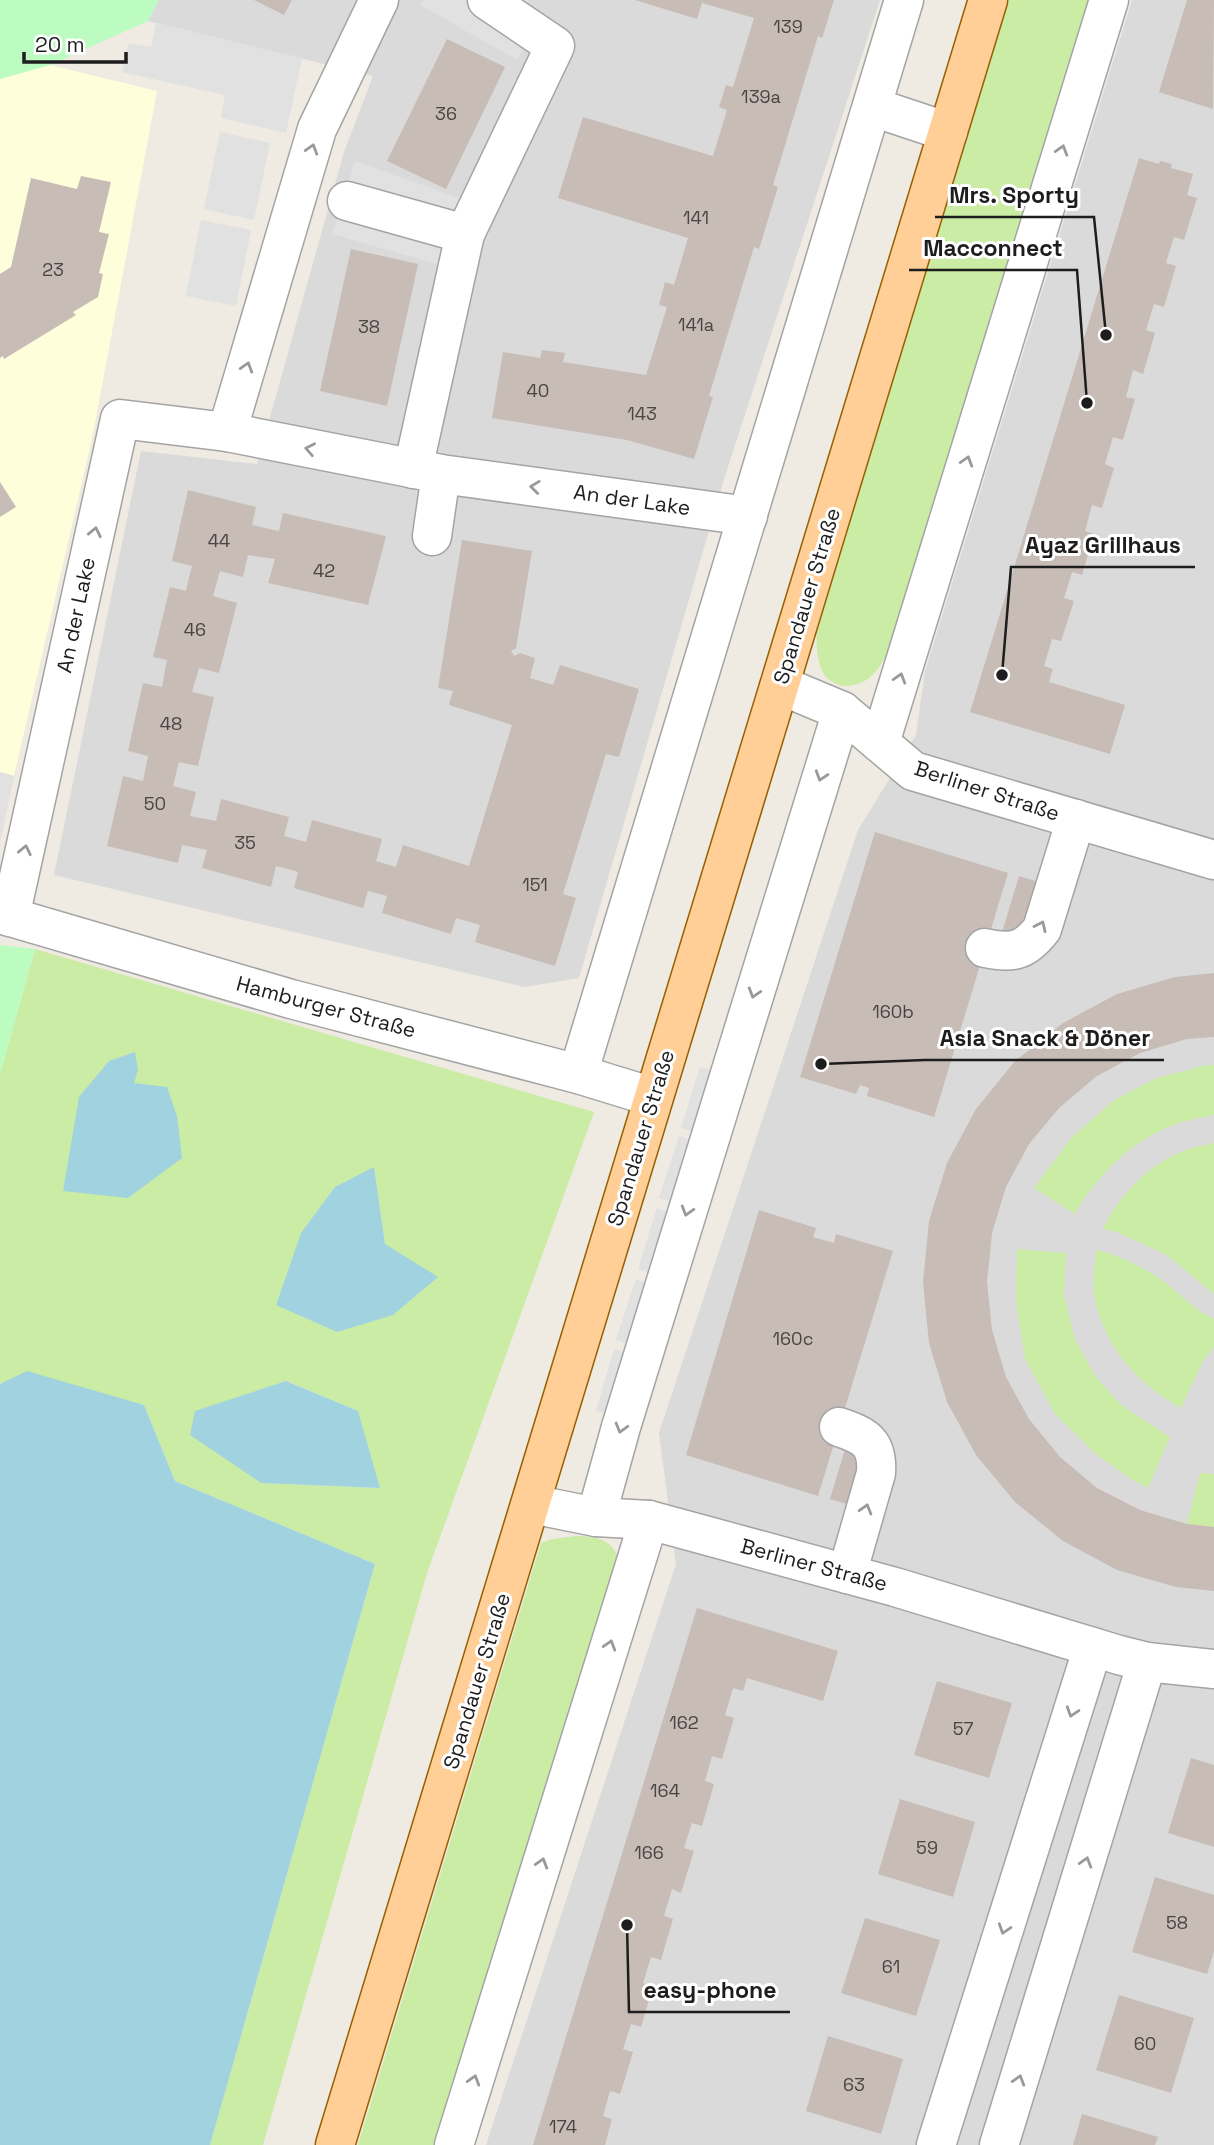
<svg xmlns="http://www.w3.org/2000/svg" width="1214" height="2145" viewBox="0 0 1214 2145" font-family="'Space Grotesk',sans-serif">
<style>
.residential{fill:#dbdada}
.education{fill:#fffedb}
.grass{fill:#caeca5;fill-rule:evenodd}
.park{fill:#bdfcc0}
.parking{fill:#e1e1e1}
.water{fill:#a0d3df}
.building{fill:#c7bcb6}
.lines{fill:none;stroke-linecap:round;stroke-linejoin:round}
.minor-casing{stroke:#a4a4a4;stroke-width:41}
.major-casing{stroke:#966000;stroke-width:41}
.minor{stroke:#fff;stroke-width:38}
.major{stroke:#ffcf97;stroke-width:38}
.oneway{stroke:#999}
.labels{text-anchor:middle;stroke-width:6;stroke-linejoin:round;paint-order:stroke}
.number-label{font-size:18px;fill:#484543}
.street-label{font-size:21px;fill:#1d1d1d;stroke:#fff}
.leader{fill:none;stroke:#1d1d1d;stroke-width:2.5}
.callout-dot{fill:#1d1d1d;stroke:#fff;stroke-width:2.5}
.callout-label{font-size:23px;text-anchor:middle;font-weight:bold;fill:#1d1d1d;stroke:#fff;stroke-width:6;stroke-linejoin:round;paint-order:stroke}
</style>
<rect width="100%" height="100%" fill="#efeae2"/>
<g class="residential">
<path d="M159 0H880L724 479 579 978 525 987 54 875 141 451 257 464 344 152 373 76 148 21Z"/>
<path d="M1132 0H1214V2145H486L676 1564 659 1433 858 830 916 735 925 671Z"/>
</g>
<path class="education" d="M50 65 157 91 92 439 14 776 0 772V79Z"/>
<g class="grass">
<path d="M1009 0H1090L889 649C880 669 869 685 846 686 839 686 831 682 826 677 816 664 816 644 817 628Z"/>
<path d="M35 949 594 1112 427 1573 263 2145H210L375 1564 175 1481 144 1405 0 1383V1075ZM374 1168 385 1244 276 1305 302 1233 335 1187ZM287 1381 358 1411 379 1488 261 1483 195 1412Z"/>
<path d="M1206 1065H1214V1115C1200 1118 1184 1120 1171 1126 1130 1142 1096 1177 1075 1214L1034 1188 1071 1138 1113 1101 1154 1079Z"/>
<path d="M1214 1143V1294L1167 1255 1117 1232 1103 1229C1118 1197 1148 1165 1181 1152 1191 1147 1203 1146 1214 1143Z"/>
<path d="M1017 1249 1066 1253 1064 1295 1075 1340 1096 1377 1121 1405 1170 1437 1148 1488 1131 1479 1096 1454 1055 1414 1025 1359 1016 1301Z"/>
<path d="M1096 1250C1117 1254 1138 1265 1156 1276 1177 1289 1192 1309 1214 1319V1347L1203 1361 1181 1408C1137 1383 1103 1346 1094 1294 1092 1280 1095 1264 1096 1250Z"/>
<path d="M1200 1473 1214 1474V1527L1187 1524Z"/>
<path d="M577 1536C602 1537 612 1540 622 1565L438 2145H358L541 1543 552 1539Z"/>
</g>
<g class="park">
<path d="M0 0H159L148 21 50 65 0 79Z"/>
<path d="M0 945 35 949 0 1075Z"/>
</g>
<g class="parking">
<path d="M422 0H528L520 22 531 30 517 60 420 5Z"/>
<path d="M156 23 302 58 286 133 221 118 225 95 122 72 129 43 151 47Z"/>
<path d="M220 132 270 143 254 220 204 209Z"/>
<path d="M355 161 462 199 440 265 332 234Z"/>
<path d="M201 220 251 230 236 306 186 296Z"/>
<path d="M0 772 14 776 0 843Z"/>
<path d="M700 1067 721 1073 702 1135 681 1128Z"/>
<path d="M679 1136 700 1143 681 1205 659 1198Z"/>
<path d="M657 1208 679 1215 660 1276 638 1269Z"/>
<path d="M636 1279 657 1286 637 1347 616 1340Z"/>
<path d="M614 1349 635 1355 617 1417 596 1411Z"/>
</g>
<g class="water">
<path d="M135 1052 138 1070 134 1083 167 1087 177 1116 182 1158 128 1198 63 1191 79 1097 109 1061Z"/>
<path d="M374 1167 385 1244 438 1277 393 1315 337 1332 276 1305 301 1233 335 1187Z"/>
<path d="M27 1371 144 1405 175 1481 375 1564 210 2145H0V1384Z"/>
<path d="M286 1381 358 1411 380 1488 261 1483 190 1435 195 1411Z"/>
</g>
<g class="building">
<path d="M254 0H292L284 15Z"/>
<path d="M635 0H834L822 38 818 36 773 185 778 187 759 249 754 247 709 396 713 397 694 459 627 440 492 418 503 352 540 358 542 350 565 353 563 362 646 375 667 307 659 305 665 282 674 285 688 238 558 198 583 117 713 156 727 110 719 107 726 85 733 87 754 18 702 3 697 19Z"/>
<path d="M1187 0H1214L1213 109 1159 92Z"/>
<path d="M447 39 505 67 446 189 387 161Z"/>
<path d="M1139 158 1159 164 1160 161 1172 164 1171 168 1193 174 1187 195 1197 198 1184 240 1174 237 1166 263 1176 266 1164 307 1154 304 1146 330 1155 333 1143 374 1133 370 1126 397 1135 399 1123 440 1113 437 1105 464 1114 468 1102 508 1092 505 1085 531 1094 534 1082 575 1072 572 1064 598 1074 601 1061 641 1052 639 1044 666 1053 669 1049 682 1125 705 1110 754 970 712Z"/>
<path d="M81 176 111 182 99 232 109 234 99 273 103 274 98 297 73 312 76 315 4 359 3 356 0 358V274L11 267 31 178 77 189Z"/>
<path d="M351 249 418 264 387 406 320 391Z"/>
<path d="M0 482 16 507 0 517Z"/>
<path d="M188 490 256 507 252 525 265 528 279 531 283 513 386 536 368 605 268 583 275 559 248 555 243 577 220 571 213 596 237 603 219 673 199 668 192 692 214 697 198 766 179 762 173 786 196 792 190 816 216 821 221 799 289 817 284 836 306 842 312 820 382 839 376 861 396 867 403 845 469 866 512 725 449 705 453 691 438 688 462 540 532 551 516 648 511 651 514 656 520 653 535 658 530 678 553 685 560 665 639 689 619 757 606 754 563 894 576 898 555 966 475 942 480 925 456 918 451 934 382 913 387 896 368 891 363 908 294 888 298 872 288 869 276 866 271 887 202 868 207 850 182 845 178 863 107 846 123 776 143 781 148 756 128 751 143 683 162 687 167 660 153 657 170 587 186 591 189 577 192 566 172 561Z"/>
<path d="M875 832 1008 873 934 1117 867 1096 869 1088 860 1085 856 1094 800 1077Z"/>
<path d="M1019 876 1045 884 1024 935 1000 939Z"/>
<path d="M1214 973V1037L1187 1039 1140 1053 1097 1076 1060 1107 1029 1144 1006 1187 992 1233 987 1282 992 1330 1006 1377 1029 1419 1060 1457 1097 1488 1140 1510 1187 1524 1214 1527V1591L1176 1587 1117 1570 1063 1541 1015 1502 976 1455 947 1402 929 1343 923 1282 929 1221 947 1163 976 1109 1015 1061 1063 1023 1117 994 1175 977Z"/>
<path d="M759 1210 816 1228 813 1237 834 1243 836 1234 893 1251 818 1496 686 1455Z"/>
<path d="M849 1436 861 1444 855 1507 830 1499Z"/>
<path d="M697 1608 838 1651 823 1701 747 1678 743 1691 733 1688 725 1715 734 1718 722 1759 712 1756 705 1781 714 1784 702 1826 692 1823 684 1848 694 1851 681 1893 672 1889 664 1916 673 1919 663 1953 661 1960 651 1957 643 1983 653 1986 641 2027 631 2024 623 2049 633 2052 623 2085 620 2094 610 2091 603 2116 612 2119 605 2145H533Z"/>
<path d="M937 1681 1012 1703 989 1778 914 1755Z"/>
<path d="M1191 1758 1214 1765V1847L1168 1833Z"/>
<path d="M900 1799 975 1822 953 1897 878 1874Z"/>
<path d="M1155 1877 1214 1895V1951L1207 1974 1132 1952Z"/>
<path d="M865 1918 940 1940 916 2016 841 1993Z"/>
<path d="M1119 1995 1194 2018 1171 2093 1096 2070Z"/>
<path d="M828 2036 903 2059 881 2134 806 2111Z"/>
<path d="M1082 2114 1158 2137 1155 2145H1073Z"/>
</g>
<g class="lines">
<defs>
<g id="minor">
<path d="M873 107 948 132"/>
<path d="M347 201 465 234"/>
<path d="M227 432 317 129 379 0"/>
<path d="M413 469 465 234 555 46 487 0"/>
<path d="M432 536 441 474"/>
<path d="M780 685 842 711 913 771 1214 860"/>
<path d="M880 743 1109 0"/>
<path d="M0 914 291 999 578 1074 653 1097"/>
<path d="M10 917 120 419 227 432 441 474 748 516"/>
<path d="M985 948C1013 954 1025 951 1042 929L1076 819"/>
<path d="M578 1074 904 0"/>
<path d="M839 1427C866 1436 878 1443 876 1473L847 1574"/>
<path d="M531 1504 596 1517 649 1520 895 1587 1119 1655 1147 1662 1214 1669"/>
<path d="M596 1517 621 1427 842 711"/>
<path d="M454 2145 649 1520"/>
<path d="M936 2145 1093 1647"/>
<path d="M999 2145 1147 1662"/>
</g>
<path id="major" d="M335 2145 988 0"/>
</defs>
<use href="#minor" class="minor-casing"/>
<use href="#major" class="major-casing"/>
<use href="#minor" class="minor"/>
<use href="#major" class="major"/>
</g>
<defs><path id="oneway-chevron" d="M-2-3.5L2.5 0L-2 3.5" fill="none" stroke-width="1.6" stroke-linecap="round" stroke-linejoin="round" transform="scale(1.75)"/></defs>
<g class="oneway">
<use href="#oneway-chevron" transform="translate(312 149) rotate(-73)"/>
<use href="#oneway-chevron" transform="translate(1062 150) rotate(-73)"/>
<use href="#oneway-chevron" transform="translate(247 367) rotate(-73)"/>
<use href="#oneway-chevron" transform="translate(310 449) rotate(-169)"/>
<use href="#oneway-chevron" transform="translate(967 461) rotate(-73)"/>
<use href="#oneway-chevron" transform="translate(535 487) rotate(-173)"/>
<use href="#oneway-chevron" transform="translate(95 532) rotate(-78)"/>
<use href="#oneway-chevron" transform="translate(900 678) rotate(-73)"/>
<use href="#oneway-chevron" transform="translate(821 776) rotate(108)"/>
<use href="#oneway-chevron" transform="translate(25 850) rotate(-78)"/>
<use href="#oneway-chevron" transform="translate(1041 926) rotate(-65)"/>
<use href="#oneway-chevron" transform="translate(754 993) rotate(107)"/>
<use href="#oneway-chevron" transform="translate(687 1211) rotate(107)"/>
<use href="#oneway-chevron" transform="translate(621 1428) rotate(106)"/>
<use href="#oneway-chevron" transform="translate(866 1509) rotate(-74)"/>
<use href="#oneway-chevron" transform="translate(610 1645) rotate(-73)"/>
<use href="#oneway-chevron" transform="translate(1072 1712) rotate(108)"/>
<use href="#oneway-chevron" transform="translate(1086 1862) rotate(-73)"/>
<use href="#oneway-chevron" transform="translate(542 1863) rotate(-73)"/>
<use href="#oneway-chevron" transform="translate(1004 1929) rotate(108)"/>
<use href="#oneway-chevron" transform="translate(474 2080) rotate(-73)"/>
<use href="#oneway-chevron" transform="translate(1019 2080) rotate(-73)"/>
</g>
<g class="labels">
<g class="number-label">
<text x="788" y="33">139</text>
<text x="761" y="103">139a</text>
<text x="446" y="120">36</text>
<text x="696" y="224">141</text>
<text x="53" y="276">23</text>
<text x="696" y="331">141a</text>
<text x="369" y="333">38</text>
<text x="538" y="397">40</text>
<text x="642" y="420">143</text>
<text x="219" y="547">44</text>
<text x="324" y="577">42</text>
<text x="195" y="636">46</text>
<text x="171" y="730">48</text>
<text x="155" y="810">50</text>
<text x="245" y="849">35</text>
<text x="535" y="891">151</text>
<text x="893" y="1018">160b</text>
<text x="793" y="1345">160c</text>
<text x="684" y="1729">162</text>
<text x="963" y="1735">57</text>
<text x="665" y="1797">164</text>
<text x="927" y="1854">59</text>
<text x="649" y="1859">166</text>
<text x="1177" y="1929">58</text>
<text x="891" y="1973">61</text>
<text x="1145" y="2050">60</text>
<text x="854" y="2091">63</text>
<text x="563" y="2133">174</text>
</g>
<g class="street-label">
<text transform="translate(632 500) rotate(8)" y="7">An der Lake</text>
<text transform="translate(807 596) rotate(-73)" y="7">Spandauer Straße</text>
<text transform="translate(76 615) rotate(-78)" y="7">An der Lake</text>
<text transform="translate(987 791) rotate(18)" y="7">Berliner Straße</text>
<text transform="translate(326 1007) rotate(15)" y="7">Hamburger Straße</text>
<text transform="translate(641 1138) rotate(-73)" y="7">Spandauer Straße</text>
<text transform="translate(814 1565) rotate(15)" y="7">Berliner Straße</text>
<text transform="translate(477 1681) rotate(-73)" y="7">Spandauer Straße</text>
</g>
</g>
<path class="leader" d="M1106 335L1094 217H935M1087 403L1077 270H909M1002 675L1011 567H1195M821 1064L925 1060H1164M627 1925L629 2012H790"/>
<g class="callout-dot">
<circle cx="1106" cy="335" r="7"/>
<circle cx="1087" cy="403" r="7"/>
<circle cx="1002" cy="675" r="7"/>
<circle cx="821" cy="1064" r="7"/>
<circle cx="627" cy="1925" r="7"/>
</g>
<g class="callout-label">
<text x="1014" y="203">Mrs. Sporty</text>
<text x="993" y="256">Macconnect</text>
<text x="1103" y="553">Ayaz Grillhaus</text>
<text x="1045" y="1046">Asia Snack &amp; Döner</text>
<text x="710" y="1998">easy-phone</text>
</g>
<path d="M24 52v10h102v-10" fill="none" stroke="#1d1d1d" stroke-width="3.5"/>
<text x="35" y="52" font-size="21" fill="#1d1d1d" stroke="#ffffff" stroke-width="5" paint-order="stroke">20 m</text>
</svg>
